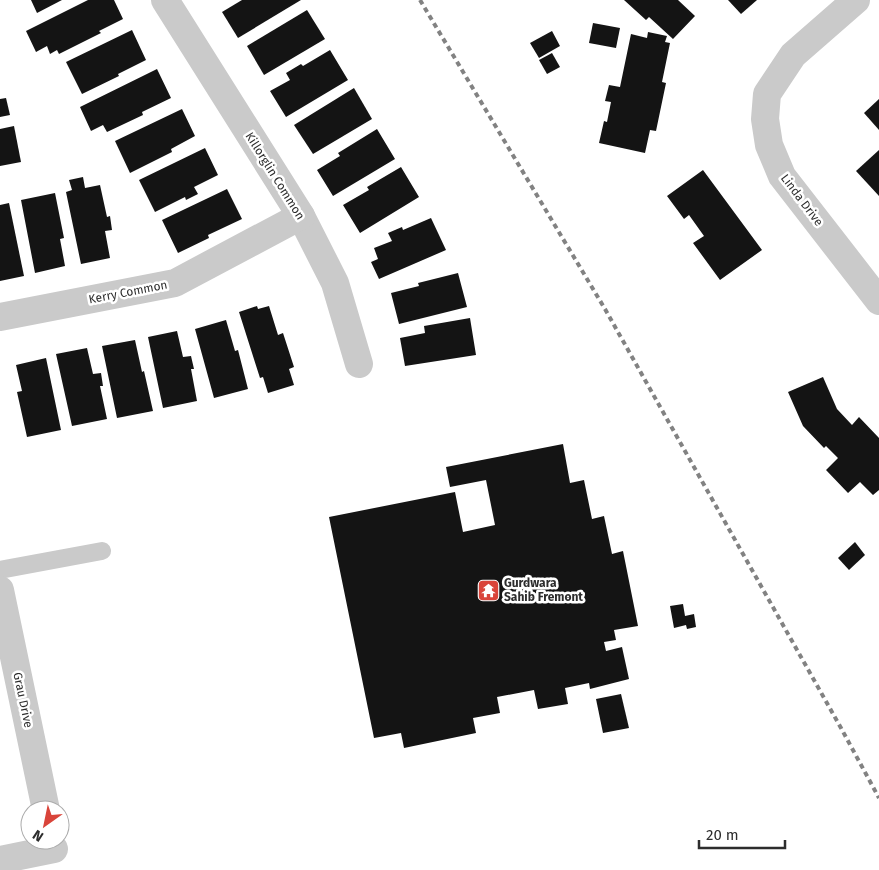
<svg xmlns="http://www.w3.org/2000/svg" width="879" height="870" viewBox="0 0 879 870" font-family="'Fira Sans',sans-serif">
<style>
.building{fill:#141414}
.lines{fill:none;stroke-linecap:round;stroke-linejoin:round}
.lane{stroke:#cacaca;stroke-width:18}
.street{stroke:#cacaca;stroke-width:28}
.rail{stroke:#828282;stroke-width:4;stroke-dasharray:5 4;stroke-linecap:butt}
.labels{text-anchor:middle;stroke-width:5;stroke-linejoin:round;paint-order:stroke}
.street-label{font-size:12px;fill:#2d2d2d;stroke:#fff}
.poi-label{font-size:12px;font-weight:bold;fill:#2d2d2d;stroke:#fff;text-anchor:start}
</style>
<rect width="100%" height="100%" fill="#fff"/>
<g class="building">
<path d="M31 0H62L37 13Z"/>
<path d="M88 0H114L123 19 99 31 101 33 59 54 57 50 50 54 47 46 36 52 26 31Z"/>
<path d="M242 0H301L238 38 222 12Z"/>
<path d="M624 0H678L695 16 673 39 649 17 646 20Z"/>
<path d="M728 0H757L741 14Z"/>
<path d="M307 10 325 39 264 75 247 46Z"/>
<path d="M593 23 620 28 616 48 589 43Z"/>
<path d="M132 30 146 60 118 74 119 76 82 94 66 62Z"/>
<path d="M552 31 560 46 539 58 530 43Z"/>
<path d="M648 32 667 36 665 42 670 43 662 82 666 83 656 131 650 130 645 153 599 143 604 121 607 122 611 102 605 101 609 85 620 87 631 34 647 38Z"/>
<path d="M330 50 348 80 286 117 270 91 290 80 286 73 301 64 303 66Z"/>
<path d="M552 53 560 67 547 74 539 60Z"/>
<path d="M157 69 171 98 142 112 143 115 107 132 103 125 91 131 80 107Z"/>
<path d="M354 88 372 119 313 154 294 125Z"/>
<path d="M6 98 10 115 0 117V99Z"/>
<path d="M879 99V130L864 113Z"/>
<path d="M182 109 195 136 171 149 172 152 130 173 115 141Z"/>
<path d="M14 126 21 162 0 166V129Z"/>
<path d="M377 129 395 159 333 196 317 170 340 156 338 153Z"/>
<path d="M205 148 218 175 194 187 198 194 186 200 185 197 155 212 139 180Z"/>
<path d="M879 150V196L856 171Z"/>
<path d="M401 167 419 197 360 233 343 205 369 190 367 187Z"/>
<path d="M703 170 762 250 720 280 693 243 704 236 689 215 684 219 667 196Z"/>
<path d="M83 177 85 188 100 185 107 217 110 216 112 230 105 231 110 258 81 264 66 192 72 190 69 180Z"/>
<path d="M227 189 242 219 208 235 209 238 178 253 162 220Z"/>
<path d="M55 193 64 238 60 239 65 266 35 273 21 200Z"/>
<path d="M9 203 24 276 0 281V205Z"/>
<path d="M431 218 446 250 379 279 371 262 378 259 374 248 392 241 388 233 402 227 403 230Z"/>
<path d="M458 273 467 307 399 324 391 293 419 286 418 283Z"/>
<path d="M257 306 258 309 269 306 278 335 283 333 294 367 289 369 294 385 268 393 263 377 260 378 239 312Z"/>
<path d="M470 318 476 355 405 366 400 338 425 333 424 326Z"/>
<path d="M226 320 235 351 238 350 248 389 214 398 195 329Z"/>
<path d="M177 331 183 357 191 356 194 369H191L197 401 163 408 148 337Z"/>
<path d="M135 340 142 372 144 371 153 411 117 418 102 346Z"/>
<path d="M87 348 93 374 101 373 103 386H100L107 419 72 426 56 354Z"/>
<path d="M46 358 61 430 27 437 17 392 22 391 16 365Z"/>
<path d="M823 377 837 409 852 425 859 417 879 438V490L873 495 860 482 848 493 826 470 838 458 826 446 824 448 803 426 788 392Z"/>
<path d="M563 444 570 483 584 480 592 519 604 516 612 554 623 551 638 626 614 630 616 640 604 642 606 651 622 647 629 679 590 689 589 683 565 688 568 704 538 709 534 690 497 697 500 713 473 718 476 733 404 748 401 733 374 738 329 517 455 492 463 532 495 525 486 480 450 487 446 467Z"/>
<path d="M855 542 865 555 849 570 838 558Z"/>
<path d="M683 604 685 616 694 614 696 627 687 629 686 625 674 628 670 606Z"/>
<path d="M621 694 629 728 603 733 596 699Z"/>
</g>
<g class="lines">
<path class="lane" d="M0 570 102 551"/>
<g class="street">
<path d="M165 0 301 216 335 283 359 364"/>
<path d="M856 0 793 55 767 94 765 119 769 145 782 176 879 301"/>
<path d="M0 317 175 283 301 216"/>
<path d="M0 590 46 810"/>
<path d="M0 860 54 849"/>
</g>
<path class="rail" d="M420 0 605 309 841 728 879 798"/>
</g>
<defs>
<symbol id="temple-square" viewBox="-11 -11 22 22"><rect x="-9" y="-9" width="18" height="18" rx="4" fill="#d9443a" stroke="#fff"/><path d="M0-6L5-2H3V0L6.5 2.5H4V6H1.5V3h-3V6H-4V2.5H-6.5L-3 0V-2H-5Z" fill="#fff"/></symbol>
</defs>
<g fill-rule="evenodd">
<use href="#temple-square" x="476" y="578" width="25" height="25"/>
</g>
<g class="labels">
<g class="street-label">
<text transform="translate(275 176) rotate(58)" y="4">Killorglin Common</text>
<text transform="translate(802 200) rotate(53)" y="4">Linda Drive</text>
<text transform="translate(128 292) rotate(-11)" y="4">Kerry Common</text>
<text transform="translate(23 700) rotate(78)" y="4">Grau Drive</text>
</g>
<g class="poi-label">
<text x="504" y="587">Gurdwara<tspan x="504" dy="14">Sahib Fremont</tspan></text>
</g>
</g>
<g transform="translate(45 825) rotate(213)"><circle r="24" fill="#ffffff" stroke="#ababab"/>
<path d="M0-4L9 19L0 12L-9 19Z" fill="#d9443a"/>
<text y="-8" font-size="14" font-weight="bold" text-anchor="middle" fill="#2d2d2d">N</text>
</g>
<path d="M699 840v8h86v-8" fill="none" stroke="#2d2d2d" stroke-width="2.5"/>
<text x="706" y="840" font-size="15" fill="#2d2d2d" stroke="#ffffff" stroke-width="4" paint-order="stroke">20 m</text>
</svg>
